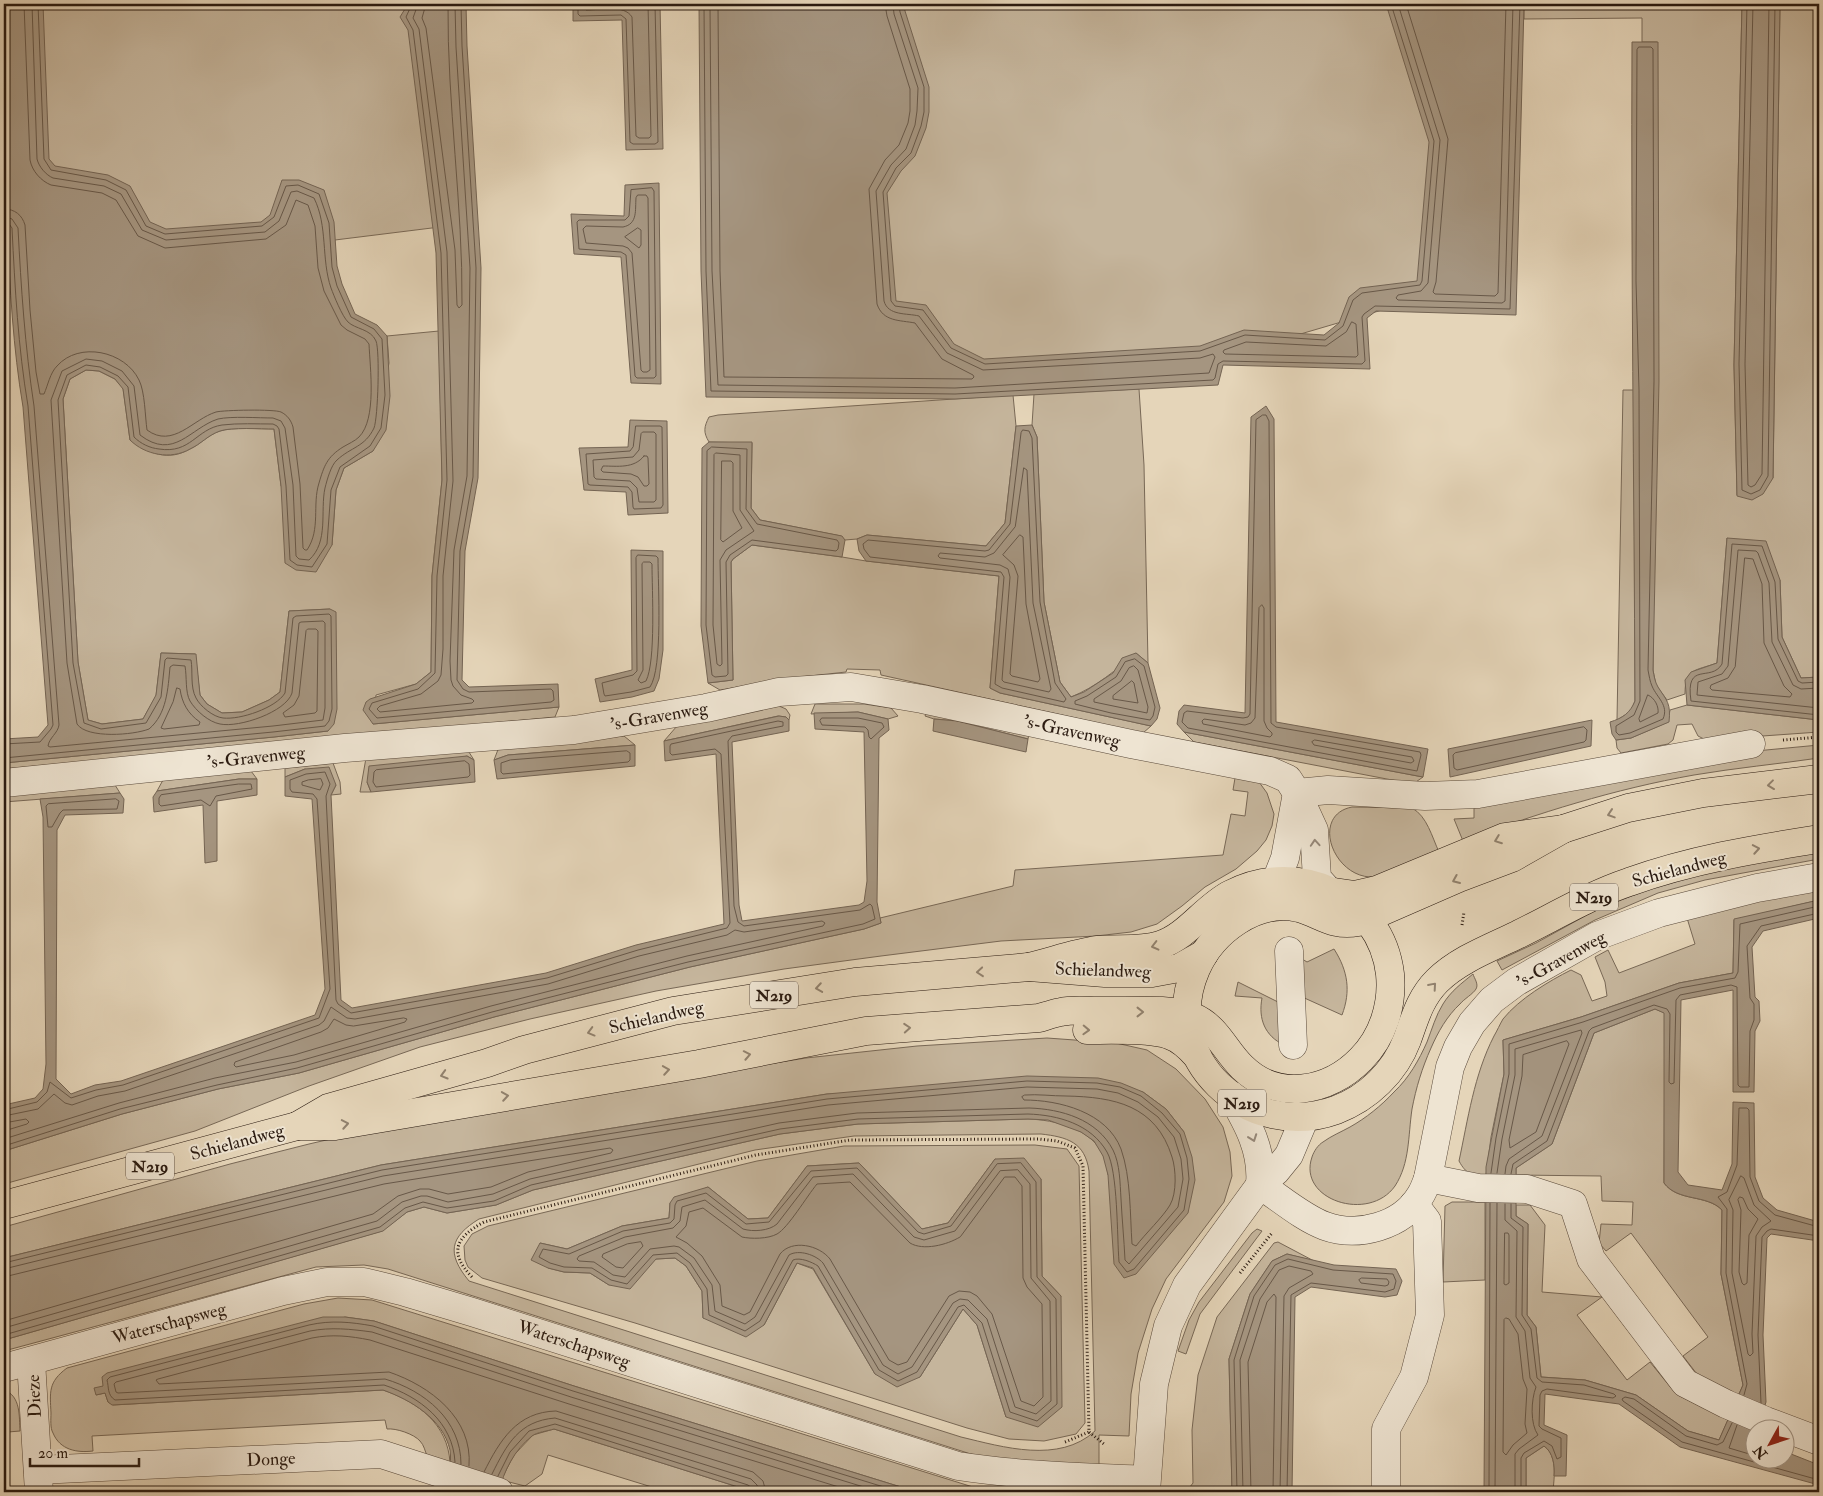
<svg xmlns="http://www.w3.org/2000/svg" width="1823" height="1496" viewBox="0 0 1823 1496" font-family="'IM FELL Double Pica',serif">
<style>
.green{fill:#c5b59c;stroke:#786856;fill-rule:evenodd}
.water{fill:#a59580;stroke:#746453;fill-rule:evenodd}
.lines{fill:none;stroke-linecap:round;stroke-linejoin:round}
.shore{stroke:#685848;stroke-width:1}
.minor-casing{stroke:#59493a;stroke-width:29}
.major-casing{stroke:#2a1a10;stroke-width:29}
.path{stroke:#2a1a10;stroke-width:3;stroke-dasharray:1 2.5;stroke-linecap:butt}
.minor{stroke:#eee4d2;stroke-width:28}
.major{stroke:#e5d5b9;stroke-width:28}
.oneway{stroke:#91816d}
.oneway2{stroke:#96897b}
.labels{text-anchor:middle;stroke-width:4;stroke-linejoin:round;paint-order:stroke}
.shield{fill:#eee4d2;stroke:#65574a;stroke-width:1}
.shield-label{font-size:16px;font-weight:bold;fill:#2a1a10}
.street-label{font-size:18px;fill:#2a1a10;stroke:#eee4d2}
</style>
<rect width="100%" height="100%" fill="#e5d5b9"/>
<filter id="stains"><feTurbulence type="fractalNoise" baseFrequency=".004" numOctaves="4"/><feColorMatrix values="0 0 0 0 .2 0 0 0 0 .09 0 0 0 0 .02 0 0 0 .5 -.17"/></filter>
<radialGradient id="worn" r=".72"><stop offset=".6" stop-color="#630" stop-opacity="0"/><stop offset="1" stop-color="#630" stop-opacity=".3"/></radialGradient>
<g class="green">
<path d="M4 4H457L464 224 190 258 33 195Z"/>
<path d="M744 4H1471L1440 293 1161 375 770 364Z"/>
<path d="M1524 4H1631L1637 8H1645L1647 4H1742L1734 365 1737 495 1773 478 1780 4H1819V677L1801 678 1782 637 1780 580 1727 538 1717 663C1695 671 1685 668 1685 694L1667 700 1656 685 1653 670 1657 42H1642V18L1524 19Z"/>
<path d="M439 331 442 480 432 576 431 672 416 684 376 695 373 724 559 707 555 717 4 769V763L274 737 328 731 330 609 289 611 280 692 269 700 242 712 222 713 207 704 200 695 195 654 161 653 156 696 143 719 102 724 88 720 78 662 63 399 70 379 86 370 99 371 115 379 123 388 130 440C150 453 167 462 190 449 201 444 208 435 220 431 232 427 260 429 274 429L281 486 332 545 336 490 344 468 373 451 389 363 387 336Z"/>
<path d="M1139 389 1144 465 1148 663 1136 653C1116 670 1096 687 1071 697L1060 682 1044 602 1037 437 1032 425 1034 394Z"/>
<path d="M1623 390H1634L1635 701 1630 712 1617 720Z"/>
<path d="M1013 395 1016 426 1005 523 986 546 867 535 857 539 845 540 841 536 760 520 751 508 752 443 709 442C703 432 704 427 709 417L718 415Z"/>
<path d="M752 545 842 557 866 561 999 576 990 688 1000 693 1151 726 1143 733 881 675 880 670 847 669 846 672 791 678 720 690 708 683 733 680 731 562 733 559Z"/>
<path d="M815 704H864L891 708 898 716 888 719 858 712 811 714Z"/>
<path d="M1687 705 1819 720V732L1706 740 1698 736 1692 724 1677 725 1673 740 1668 744 1621 753 1617 748 1616 740 1631 738 1668 722 1670 710Z"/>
<path d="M779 706 786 709 790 715 789 720 786 717 778 716 664 741 677 726Z"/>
<path d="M927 711 1029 734 1028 739 957 721 934 719 925 716Z"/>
<path d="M1184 732 1423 777 1413 784 1194 742Z"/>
<path d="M624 736 635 745 508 755 494 760 499 747Z"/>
<path d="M1819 745V758C1778 764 1735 768 1694 775 1615 789 1538 813 1463 841L1454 819 1474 818V808L1564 792 1741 754 1745 752Z"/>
<path d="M467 749 474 760 467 756 367 782 371 792H360L366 758Z"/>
<path d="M333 763 340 782 341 794 331 795 336 785 305 769 285 777V768Z"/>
<path d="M251 771 257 779H239L157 791 163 780Z"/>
<path d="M1235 778 1259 782 1267 793 1274 814 1272 826 1266 840 1257 851 1236 869 1205 887 1182 906 1157 924 1131 932 1096 936 1001 941 881 956 784 969 656 991 530 1019 420 1047 309 1086 195 1131 4 1184V1151L122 1114 218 1089 299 1073 494 1017 690 967 864 929 881 923 880 918 1013 886 1015 870 1223 855 1231 814 1245 816 1248 792 1233 790Z"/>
<path d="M115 785 120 793 4 802V795Z"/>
<path d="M1352 807 1412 808C1427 816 1432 837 1439 852 1421 860 1388 878 1370 877 1332 875 1311 815 1352 807Z"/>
<path d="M1819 850V859L1705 880 1658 893 1595 920 1502 970 1497 961 1536 943 1596 910 1672 880Z"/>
<path d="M1819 890V900L1734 920 1733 973 1679 983 1581 1017 1503 1040 1504 1074 1491 1137 1486 1176C1472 1176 1466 1174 1459 1161 1468 1119 1474 1075 1494 1036 1497 1031 1500 1024 1503 1019 1519 999 1549 981 1571 970L1581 975 1592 1001 1607 996 1605 982 1595 957 1608 950 1619 973 1695 944 1687 918 1735 905Z"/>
<path d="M1334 949C1348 971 1351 991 1342 1015L1300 996 1299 957 1307 962Z"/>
<path d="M1473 974C1474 978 1479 984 1476 989 1473 994 1464 999 1460 1004 1447 1016 1438 1032 1431 1048 1422 1068 1416 1088 1412 1109 1408 1136 1410 1163 1395 1186 1369 1223 1297 1200 1312 1157 1314 1151 1318 1145 1323 1142 1331 1136 1341 1132 1350 1127 1366 1118 1381 1106 1394 1092 1409 1078 1419 1060 1427 1042 1432 1029 1436 1015 1443 1004 1451 991 1462 983 1473 974Z"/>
<path d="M1238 982 1282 1004 1284 1045C1265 1036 1258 1019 1262 998L1235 996Z"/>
<path d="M1655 1009 1665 1013 1664 1183C1678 1202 1706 1194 1722 1210L1721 1274 1743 1385 1738 1396 1700 1378 1683 1356 1708 1337 1631 1233 1606 1251 1599 1243 1601 1224 1632 1225 1633 1202 1602 1201 1601 1176 1516 1175V1168L1552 1144 1594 1033Z"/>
<path d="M1047 1038 1116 1043 1147 1050 1176 1069 1205 1099 1223 1127 1230 1152 1232 1176 1224 1202 1166 1279 1152 1309 1138 1353 1131 1394 1129 1436 1099 1435V1465L1012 1461 974 1455 388 1269 364 1265 316 1267 4 1351V1340L382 1231 407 1212 424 1207 447 1213 496 1205 533 1190 780 1134 858 1124 1028 1119C1055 1120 1091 1128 1103 1155 1106 1161 1107 1169 1108 1175L1184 1132 1166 1109 1143 1092 827 1094 381 1165 4 1258V1227L230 1164 309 1144 348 1135 482 1110 806 1058 917 1046ZM1041 1134C1067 1137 1085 1142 1089 1171L1095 1431C1059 1464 1003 1447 961 1437L469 1281C446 1253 450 1237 479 1219L755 1150 854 1136Z"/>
<path d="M1035 1145 1067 1149 1079 1166 1085 1423 1076 1434 1044 1441 1009 1439 967 1428 635 1323 482 1278 468 1267 465 1260 464 1246 472 1234 488 1226 757 1161 844 1146ZM995 1159 1041 1179 1042 1276 1061 1296 1006 1417 977 1325 963 1309 920 1377 875 1374 813 1269 797 1263 764 1325 703 1318 702 1291 686 1266 675 1258 656 1259 609 1285 590 1273 564 1272 548 1268 540 1243 567 1249 622 1226 669 1218 670 1203 708 1187 748 1219 768 1218 807 1166 859 1163 922 1229 948 1223Z"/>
<path d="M1452 1202H1485V1280L1443 1282 1445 1206Z"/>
<path d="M1516 1205H1530L1545 1225 1542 1292 1602 1297 1577 1315 1627 1380 1650 1362 1676 1394 1728 1420 1719 1440 1688 1431 1636 1395 1585 1380 1541 1377 1536 1327 1527 1315 1528 1224 1516 1216Z"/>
<path d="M1257 1229 1262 1231 1200 1314 1186 1354 1178 1351 1189 1320 1199 1302 1252 1233Z"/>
<path d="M1278 1242 1314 1261 1287 1254 1272 1261 1250 1294 1229 1359 1232 1492H1186L1193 1483 1192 1430 1198 1375 1217 1317 1274 1243Z"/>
<path d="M338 1298 372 1300 989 1492H917L574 1386 374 1321 345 1317 103 1386 96 1395 105 1393 108 1402 113 1405 383 1390C418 1402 448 1424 450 1463L427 1456C425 1451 424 1445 420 1441 414 1434 396 1428 387 1429L385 1420 92 1436 93 1451C77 1453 60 1450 53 1433 50 1428 51 1419 51 1413 50 1392 48 1382 67 1368L304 1304Z"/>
<path d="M4 1390C21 1396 19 1416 20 1431L8 1432V1451L4 1452Z"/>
<path d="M554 1429 754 1492H668L548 1455 542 1474 525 1486 501 1480 514 1455 533 1435Z"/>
<path d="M1544 1446C1558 1456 1554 1477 1553 1492H1526V1458Z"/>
</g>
<g class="water">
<path d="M4 4H43L49 159 55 166 108 175 130 186 150 222 166 229 261 222 270 215 282 180H299L324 190 334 222 337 266 342 284 355 314 377 325 387 336 390 396 386 430 373 451 344 468 336 490 332 545 316 572 296 570 285 563 281 486 274 429C261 429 231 427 220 431 208 435 201 444 190 449 171 460 145 455 130 440L123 389 115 379 99 371 86 370 70 379 63 399 78 662 88 720 102 724 143 719 156 695 161 653 196 654 200 695 207 704 222 713 242 712 269 700 280 692 289 611 330 609 336 612 337 709 334 724 328 731 274 737 4 763V739L38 737 48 725 23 407C13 348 10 288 7 229L4 226Z"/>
<path d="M408 4H466L467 46 481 268 478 478 465 551 462 680 469 687 558 684 559 707 373 724 363 710 366 702 370 699 416 684 431 672 432 576 442 480 436 253 408 30 400 17Z"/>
<path d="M573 4H660L663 149 626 150 622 20 573 21Z"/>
<path d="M699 4H904L905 11 929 87V112L926 128 915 156 901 171 887 193 896 301 926 305 954 344 984 359 1200 346 1244 330 1324 335 1339 323 1349 297 1360 288 1417 281 1429 142 1386 4H1524L1516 315 1376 311 1367 318 1370 369 1223 365 1218 385 955 399 706 397 701 271Z"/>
<path d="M1742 4H1780L1773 478 1763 494 1752 500 1737 496 1734 365Z"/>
<path d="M1632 42H1658L1659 381 1653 670C1654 676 1655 682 1658 687 1667 701 1671 703 1669 722L1631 738 1616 740 1612 734 1610 722C1623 718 1630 713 1635 701 1634 481 1631 262 1632 42Z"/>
<path d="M659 183 661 384 631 383 621 257 574 254 571 214 624 216 625 185Z"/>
<path d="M1266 406 1274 419 1276 722 1428 749 1423 777 1184 732 1177 724 1179 711 1184 705 1245 713 1251 417Z"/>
<path d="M630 420 667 421 668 513 628 515 626 492 584 490 579 448 628 447Z"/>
<path d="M1032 425 1037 437 1044 602 1060 682 1071 697 1084 692 1113 673 1122 658 1136 653 1148 663 1160 708 1157 719 1151 726 1000 693 990 688 999 576 866 561 859 551 857 539 867 535 986 546 1005 523 1016 426Z"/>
<path d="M709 442H752L751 508 760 520 842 536 845 540 842 557 752 545 733 559 731 562 733 680 708 683 701 626 702 448Z"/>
<path d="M1727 538 1766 541 1780 580 1782 637 1801 678 1819 677V720L1687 705 1685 680 1691 672 1717 663Z"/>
<path d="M631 550 663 551V650L659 679 654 691 632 697 600 702 595 679 632 670Z"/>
<path d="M858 712 888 719 889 730 879 738 877 902 881 923 864 929 690 967 494 1017 299 1073 218 1089 122 1114 4 1151V1105L35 1098 43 1089 46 1064 43 817 40 799 120 793 124 799 123 813 65 815 57 830 56 1079 71 1094 95 1085 121 1081 315 1015 325 989 312 799 285 796V777L305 769 329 767 336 785 331 795 341 1000 352 1008 546 973 636 945 724 924 716 754 665 761 664 741 779 716 786 717 789 720V731L732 742 739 905 742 921 859 905 864 902 867 881 864 732 815 729 814 713Z"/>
<path d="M934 719 957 721 1028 739 1026 752 933 731Z"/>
<path d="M1592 720 1591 746 1450 777 1448 749Z"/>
<path d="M635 745V766L497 779 494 760 508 755Z"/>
<path d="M467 756 474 760 475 782 371 792 367 782 369 766Z"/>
<path d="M239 779H257V795L217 801V861L205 863 203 805 154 812 153 797 157 791Z"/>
<path d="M1819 900V918L1763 931 1752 947 1755 997 1759 1001 1760 1021 1755 1031 1754 1092H1733V990L1681 1000 1678 1172 1688 1185 1722 1190 1732 1164 1733 1102 1754 1103 1755 1177 1763 1198 1777 1210 1819 1222V1241L1771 1234 1767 1238 1763 1335 1766 1402 1758 1428H1756V1458H1786V1452L1819 1465V1485L1680 1447 1619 1404 1545 1394 1544 1425 1567 1435 1566 1476H1554C1555 1466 1553 1452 1544 1446L1526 1458V1492H1484L1486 1167 1504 1074 1503 1040 1581 1017 1679 983 1733 973 1734 919ZM1655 1009 1664 1013V1183C1678 1202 1707 1194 1722 1210L1721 1274 1743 1385 1719 1440 1688 1431 1636 1395 1585 1380 1541 1377 1536 1327 1527 1315 1528 1224 1516 1216V1168L1552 1144 1594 1033Z"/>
<path d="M1027 1076 1098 1078 1121 1083 1143 1092 1166 1109 1184 1132 1192 1157 1195 1180 1188 1213 1136 1274 1124 1278 1114 1264 1108 1175 1103 1156 1094 1141 1081 1132 1048 1120 1028 1119 858 1124 780 1134 533 1190 496 1205 447 1213 424 1207 407 1212 383 1231 4 1340V1258L381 1165 827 1094Z"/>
<path d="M1024 1158 1041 1179 1042 1276 1061 1296 1062 1407 1038 1427 1006 1417 977 1325 963 1309 920 1377 897 1387 875 1374 813 1268 797 1263 764 1325 746 1337 703 1318 702 1291 686 1266 675 1258 656 1259 630 1289 609 1285 590 1273 564 1272 548 1268 531 1260 540 1243 567 1249 622 1226 669 1218 670 1203 674 1197 708 1187 748 1219 768 1218 807 1166 859 1163 922 1229 948 1223 995 1159Z"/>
<path d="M1287 1254 1334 1265 1396 1269 1402 1281 1397 1295 1385 1297 1311 1287 1295 1297 1292 1492H1232L1229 1359 1250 1294 1272 1261Z"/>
<path d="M323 1317H345L374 1321 574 1386 917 1492H754L554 1429C548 1431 537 1432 532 1436 515 1449 503 1472 499 1492H446C448 1479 452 1463 450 1450 443 1419 411 1400 383 1390L112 1405 108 1402 105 1393 96 1395 94 1388 103 1386 102 1377 107 1373Z"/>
</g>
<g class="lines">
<g class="shore">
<path d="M412 4 406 17 413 30 441 253 447 480 437 576 435 673 418 689 372 703 369 709 377 718 551 702 554 700 553 691 551 689 469 692 463 689 457 680 460 551 473 477 476 268 462 46 461 4"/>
<path d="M418 4 413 18 419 29 447 252 453 481 443 576V649L441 675 438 681 421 694 380 706 377 709 380 712 472 703 474 701 472 699 461 695 453 686 451 680 450 661 454 550 467 476 470 268 456 47 455 4"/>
<path d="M426 4 422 18 426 28 455 250 457 305 459 308 462 305C463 205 447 104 448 4"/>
<path d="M578 4V14L580 16 621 15 626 19 630 142 633 144H655L658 142 655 4"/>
<path d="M584 4 586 10C600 10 624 4 632 17L636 136 639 138H649L651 136 648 4"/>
<path d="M704 4 706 271 711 391 955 394 1213 380 1215 378 1218 364 1223 361 1362 364 1365 361 1362 317 1364 314 1375 306 1510 309 1520 4"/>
<path d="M710 4 712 271 718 385 955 388 1209 373 1215 357 1213 354 1200 358 983 370 947 353 919 316C907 313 888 316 884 301L876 191 891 165 906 149 915 125 917 111 918 88 894 14 893 4"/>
<path d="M718 4 720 271 724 377 972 379 974 377 973 375 942 359 915 323C900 320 883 322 877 304L869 189 885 160 899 145 908 123 910 111V89L887 16 885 4"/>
<path d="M899 4 900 12 924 87V112L921 126 911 153 896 168 883 192 891 301 895 306 923 310 951 348 985 364 1200 351 1245 335 1325 340 1343 326 1353 300 1362 293 1420 285 1422 281 1434 141 1391 4"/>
<path d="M1398 4 1440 140 1428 283 1421 291 1398 295 1396 298 1398 300 1502 303 1505 301 1513 4"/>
<path d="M1406 4 1448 139 1436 282 1433 292 1435 294 1495 296 1498 293 1506 4"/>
<path d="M1747 4 1739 364 1742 490 1751 494 1760 490 1768 476 1775 4"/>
<path d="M1753 4 1745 364 1748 485 1751 487 1755 485 1762 474 1769 4"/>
<path d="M1639 47H1651L1653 49 1654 381 1648 670C1649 675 1650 682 1652 686 1657 698 1669 705 1663 719L1630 733 1619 735 1616 732V726L1634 715 1640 701 1639 390 1636 281 1637 50Z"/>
<path d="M652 188 654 191 656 376 654 378H637L635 376 626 255 621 252 579 249 577 222 579 220H625L629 216 631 190Z"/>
<path d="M638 195H646L648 198 650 370 647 372H643L641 370 632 253 628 248 623 246 586 243 583 229 586 226 623 227C638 224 635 210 636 198Z"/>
<path d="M4 209C15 209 22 215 25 225L30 310 36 372 40 394H44C48 385 50 373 57 366 79 341 125 351 139 380 145 392 145 416 147 430 173 449 193 419 216 412 224 410 274 409 281 412 287 415 291 420 293 427L300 484 303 548 305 550H307C321 529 312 505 319 483 324 466 327 457 343 447 348 444 355 441 359 437 377 419 370 368 369 344L365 339 347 330 341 325 324 291 318 268 315 226 308 205 296 200 286 225 266 239 165 248 138 236 116 200 102 193 51 185C41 181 32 171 30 160L24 4"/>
<path d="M4 216 12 219 18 228C21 287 25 347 34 406L59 725C58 733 49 738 48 746L50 747 273 726 323 720 325 708V623L323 621 301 622 299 623 292 693C286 712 239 728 220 724 209 722 196 711 190 701 185 692 187 677 185 666L173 665 170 667C168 688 167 714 149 729 134 735 87 739 77 724L67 663 51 400 62 371 86 359 102 361 122 371 134 386 140 435C174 461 190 428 218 419 231 416 259 418 273 418L281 421 285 428 293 485 296 556 299 559 309 560C329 542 320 511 325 488 327 480 331 465 337 460 351 447 365 447 374 428 378 418 380 351 376 341 371 329 355 329 348 322 342 316 334 296 331 288 321 259 328 226 314 198L297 191 291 192 279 221 265 232 166 240 142 230 121 194 104 186 53 178C46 175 39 167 37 159L32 4"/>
<path d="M4 223 9 224 12 228C15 288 18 347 28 406L53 725 51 729 40 742 4 744"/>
<path d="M638 228 641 230V245L639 248 625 237Z"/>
<path d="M1352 322 1356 324 1358 355 1356 357 1225 354 1223 352 1224 350 1246 342 1326 346 1346 332Z"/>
<path d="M1263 415H1266L1269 421 1271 723 1276 727 1420 752 1421 755 1417 771 1188 728 1182 722 1184 713 1187 711 1243 718 1248 717 1250 714 1256 420Z"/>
<path d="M636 426H660L662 427 663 505 661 508 634 509 633 507 632 492 628 487 590 485 588 484 586 454 630 451 633 447Z"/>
<path d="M1023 430 1029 431 1032 438 1040 602 1055 683 1066 699 1064 702 1002 688 995 684 1004 577 1001 572 870 557 864 549 863 544 868 540 985 551 989 550 1010 524 1021 433Z"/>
<path d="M643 432H654L656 434V500L654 502H639L637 488 630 481 596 479 594 477 593 460 633 457 639 450 641 434Z"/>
<path d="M712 447 747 449 746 509 757 524 837 540 839 543 838 549 836 551 752 540 730 555 726 562 728 674 726 676 715 677 712 675 706 625 707 451Z"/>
<path d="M716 453 740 455V510L754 531 726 550 720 560 722 664 720 666 717 664 713 625 714 455Z"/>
<path d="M644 456H647L648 458 649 484 647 486H644L638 477 631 474 603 472 601 470 603 466C617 466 634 469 644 456Z"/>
<path d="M722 461H731L733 463V511L742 528 723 542 721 540Z"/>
<path d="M1024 468 1027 470 1033 603 1051 689 1049 692 1004 682 1002 680 1010 577 1008 569 1000 565 940 558 938 556 940 553 985 557 994 553 1015 527Z"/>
<path d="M1020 535 1023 537 1026 604 1040 679 1038 682 1012 676 1010 674 1018 576 1014 565 1003 555Z"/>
<path d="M638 555 656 556 658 558C658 585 663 668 650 687L631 692 605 696 604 694 602 683 633 675 637 671 636 558Z"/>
<path d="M1745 558 1753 559 1762 584 1764 643 1784 686 1792 694 1790 697 1712 690 1710 688 1711 685 1728 678 1735 667Z"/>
<path d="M644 562H650L652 564C652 590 656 661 646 681L641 683 638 680 643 670 642 564Z"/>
<path d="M1262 605 1264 608V721L1267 728 1272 733V735L1270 737 1203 724 1202 721 1204 719 1245 725 1251 723 1255 718 1259 608Z"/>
<path d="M308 629H316L318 631 317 711 315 713 285 717 283 713 294 705 299 696 306 631Z"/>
<path d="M1135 659 1144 666 1155 707 1153 716 1150 720 1111 713 1075 704V701L1087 696 1116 677 1125 662Z"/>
<path d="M1134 666 1138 670 1148 707 1147 713 1094 702V699L1121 681 1129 668Z"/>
<path d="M1132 681 1134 683 1138 703 1113 699V696Z"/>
<path d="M1819 682 1802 683 1798 681 1778 639 1775 582 1762 546 1732 544 1722 664C1711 683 1685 660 1691 701L1819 715"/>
<path d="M177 688 180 689C182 703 188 714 200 722L199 725 164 729 161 728 173 702Z"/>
<path d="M1819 688 1801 689 1793 685 1772 642 1769 583 1758 553 1756 551 1738 550 1728 666 1722 674 1698 682 1697 695 1819 708"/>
<path d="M1648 695C1655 698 1659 707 1658 713L1640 722 1639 719Z"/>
<path d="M822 718H858L882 723 884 727 871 739 869 737 868 730 865 727 822 725 820 721Z"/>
<path d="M1584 727 1587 730 1586 740 1584 742 1457 770 1454 768 1453 755 1455 753Z"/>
<path d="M1315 740 1412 757 1414 761 1411 763 1314 745 1312 742Z"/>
<path d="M627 751 630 753V760L628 762 503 774 501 772V763L510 760Z"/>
<path d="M4 758 273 732 325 726 329 721 332 709 331 616 329 614 296 616 293 618 285 693C276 708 240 720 223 718 213 717 200 706 196 698 190 687 193 671 191 660L167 658 165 660 161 697 146 723 101 729 84 723 73 663 58 400 67 375 86 365 100 367 118 376 128 387 134 437C141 444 150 448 159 449 191 454 196 429 222 425 238 423 257 424 273 424L277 426 279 429 286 486 290 560 297 565 312 567 327 544 331 490 340 467 370 446 381 428 385 395 382 339 374 329 351 317 337 286 332 267 329 223 319 194 298 185 286 186 274 217 262 226 165 234 146 226 126 190 106 180 51 170 44 159 38 4"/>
<path d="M465 761 469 764 470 775 468 777 376 787 373 782 374 772 376 770Z"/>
<path d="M321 779 323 784 320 790 302 785V782L308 780Z"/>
<path d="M239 784H251L252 789 216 796 210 806 201 800 161 806 159 804V798L161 795Z"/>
<path d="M116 799 119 801 117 809 63 810 60 813 52 827H48L46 806 48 804Z"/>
<path d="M404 1018 407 1019 405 1022 294 1055 236 1067 234 1065 235 1062 321 1032 328 1028 334 1019 346 1025 353 1026Z"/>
<path d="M1567 1041 1569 1044 1536 1132 1510 1148 1509 1140 1522 1076 1523 1055Z"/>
<path d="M1025 1095C1038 1094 1052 1096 1066 1096 1114 1097 1156 1105 1172 1157 1176 1169 1177 1193 1170 1205 1163 1217 1145 1234 1136 1246L1132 1244C1130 1215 1131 1177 1121 1149 1107 1112 1059 1100 1024 1100L1022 1097Z"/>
<path d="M4 1110 37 1102 47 1092 50 1082 71 1098 96 1090 123 1085 319 1018 330 989 317 799 313 794 292 792 290 789V780L306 774 325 772 330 784 326 796 336 1000 338 1004 351 1013 547 978 638 950 727 928 730 923 721 754 715 749 672 755 670 753V746L671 744 778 721 783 722V726L732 736 728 741 734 906 738 922 744 926 860 910 870 904 872 906 875 919 863 924 688 962 492 1012 297 1068 217 1085 120 1109 4 1146"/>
<path d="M4 1116 38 1109 54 1094 65 1103 72 1105 98 1096 125 1091 319 1025 324 1021 331 1007 347 1018 355 1019 548 984 639 956 727 935 735 930 744 932 822 921 825 923 823 926 687 956 491 1006 296 1062 215 1078 119 1103 4 1139"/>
<path d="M4 1123 26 1119 29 1122 27 1124 4 1131"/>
<path d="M1021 1163 1036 1182 1037 1277 1056 1299 1057 1404 1037 1421 1010 1412 982 1323 964 1305 958 1307 917 1372 898 1381 879 1370 818 1266C812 1262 800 1257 793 1260L760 1321 745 1331 709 1315 707 1289 690 1263 677 1253 653 1255 627 1284 611 1280 592 1268 564 1267 550 1263 539 1257 543 1249 569 1254 623 1231 670 1223 674 1219 675 1205 677 1201 706 1193 746 1224 769 1222 811 1171 857 1168 918 1232 924 1234 951 1226 997 1164Z"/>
<path d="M1018 1170 1030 1184 1031 1278 1050 1301 1051 1401 1036 1414 1015 1407 987 1319 968 1300 960 1299 953 1303 912 1367 898 1374 883 1365 823 1263C816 1255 799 1249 789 1255L755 1317 745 1324 715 1311 712 1285 694 1258 679 1247 674 1246 650 1249 625 1277 613 1275 594 1262 579 1261 577 1259 579 1256 625 1237 673 1228 680 1221 682 1207 705 1200 743 1229C753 1232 769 1231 777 1224L813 1177 853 1174 914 1237 924 1240 955 1231 1000 1171Z"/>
<path d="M1491 1173 1496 1138 1509 1074V1044L1583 1022 1680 988 1735 978 1738 972 1740 924 1819 906"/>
<path d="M1497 1173 1502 1139 1515 1075V1049L1581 1030 1582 1033 1542 1136 1509 1159 1506 1166 1505 1174"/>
<path d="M1511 1174 1513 1164 1547 1141 1589 1031 1592 1028 1654 1005 1667 1009 1670 1014 1669 1082 1671 1084 1674 1083 1676 1000 1680 995 1731 985 1737 987 1738 1085 1740 1087H1749L1750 1031 1754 1020V1004L1750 998 1747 946 1761 926 1819 913"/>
<path d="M1741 1176 1744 1178 1754 1205 1771 1221 1762 1227 1756 1236 1752 1334 1753 1353 1750 1356 1748 1354 1732 1273 1733 1210 1729 1200Z"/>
<path d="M1005 1177H1015L1022 1186 1023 1278 1027 1287 1042 1304 1043 1397 1034 1406 1021 1401 992 1314 977 1296 970 1292 959 1291 949 1296 907 1362 898 1365 889 1360 830 1259C819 1245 792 1239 780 1254L750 1312 744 1315 722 1306 720 1285 702 1256 687 1243 676 1237 686 1226 689 1212 703 1208 742 1237C751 1239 768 1239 777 1234 788 1228 807 1196 817 1184L850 1182 910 1243C923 1251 947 1245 960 1237Z"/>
<path d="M1740 1197 1743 1198 1748 1209 1758 1219 1749 1235 1747 1283 1744 1285 1742 1283 1739 1272 1741 1210 1738 1200Z"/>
<path d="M1505 1204V1220L1517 1231 1516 1317 1525 1331 1530 1378 1536 1387C1531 1400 1530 1424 1538 1435L1519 1449 1515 1454V1492"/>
<path d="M1511 1204V1218L1523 1227 1522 1315 1531 1329 1537 1378 1542 1382 1584 1385 1614 1394 1616 1396 1613 1398 1547 1389 1542 1391 1540 1395 1539 1426 1542 1429 1561 1438V1457L1557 1459 1552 1446 1544 1441 1524 1453 1521 1458V1492"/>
<path d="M1505 1233H1508L1509 1235V1283L1506 1285 1504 1284V1280Z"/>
<path d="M641 1242 643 1246 623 1268 616 1267 602 1257 603 1254 627 1244Z"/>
<path d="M4 1263 382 1170 827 1099 1027 1081 1097 1083 1120 1087 1141 1096 1162 1113 1180 1134 1187 1158 1189 1179 1184 1210 1134 1269 1127 1272 1119 1262C1117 1237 1118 1171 1107 1152 1091 1124 1058 1115 1028 1114L858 1119 780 1129 531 1185 494 1201 447 1208 423 1202 405 1208 380 1227 4 1335"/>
<path d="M4 1269 383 1176 828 1105 1027 1087 1097 1089 1118 1093 1138 1102 1158 1117 1174 1137 1181 1159 1183 1179 1178 1207 1129 1264 1125 1260C1124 1239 1122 1219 1121 1199 1120 1183 1120 1164 1113 1150 1097 1119 1061 1109 1029 1108L857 1113 779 1123 530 1179 493 1194 448 1202 427 1196H421L402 1202 377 1221 4 1328"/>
<path d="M4 1277 384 1184 610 1148 613 1150 611 1153 528 1172 491 1187 448 1194 429 1189H420L398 1196 373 1214 4 1321"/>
<path d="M1362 1278 1387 1279 1389 1282 1388 1285 1385 1286 1361 1283 1359 1280Z"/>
<path d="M1506 1318 1509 1319 1518 1334 1523 1379 1527 1389 1525 1424 1527 1433 1513 1445 1506 1455 1503 1452 1504 1320Z"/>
<path d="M1744 1395 1747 1384 1726 1273 1727 1209 1718 1197 1727 1192 1737 1165 1739 1108H1747L1749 1110 1750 1177 1759 1201 1775 1215 1819 1227"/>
<path d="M1761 1403 1758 1335 1762 1237 1767 1231 1771 1229 1819 1236"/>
<path d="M1732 1423 1723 1442 1717 1445 1686 1436 1634 1399 1625 1397 1622 1399 1623 1401 1682 1442 1819 1480"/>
<path d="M1737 1425 1729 1448 1756 1456"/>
<path d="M455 1462C453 1422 420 1397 384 1385L115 1400C107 1395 109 1387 107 1380L110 1377 309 1325C331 1320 351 1322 373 1326L573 1391 900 1492"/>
<path d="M461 1464C461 1420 425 1391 385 1379L118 1393 116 1392 114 1384 116 1382 310 1331C331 1327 350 1329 372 1332L571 1397 880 1492"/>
<path d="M469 1466C473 1418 430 1386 389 1372L159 1384 156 1380 158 1379 312 1338C332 1334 350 1336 370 1340L569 1404 855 1492"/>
<path d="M484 1472C500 1440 517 1412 556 1411L753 1472 763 1481 766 1492"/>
<path d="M492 1474C507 1444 519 1421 555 1418L751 1479 757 1485 759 1492"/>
<path d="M498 1476 510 1452 529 1431 555 1424 748 1485 752 1488V1492"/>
<path d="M1237 1492 1234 1360 1254 1296 1275 1265 1288 1259 1333 1270 1393 1274 1396 1281 1394 1289 1385 1292 1311 1283 1291 1295 1287 1492"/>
<path d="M1243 1492 1240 1360 1260 1299 1279 1270 1289 1266 1311 1271 1313 1274 1289 1288 1284 1296 1280 1492"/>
<path d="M1251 1492 1248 1362 1267 1302 1274 1294 1276 1297 1273 1492"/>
<path d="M1489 1492 1490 1203"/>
<path d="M1495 1492 1497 1203"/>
</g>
<defs>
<g id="minor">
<path d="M4 783 345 748 574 730 706 708 779 692 851 687 922 699 1131 744 1270 771 1288 779 1297 793 1314 830 1317 878 1326 888"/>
<path d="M1297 793 1328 790 1425 796 1478 794 1751 744"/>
<path d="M1276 881 1285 858 1297 793"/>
<path d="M1289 951 1293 1045"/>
<path d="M1231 1095C1248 1124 1263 1151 1260 1185"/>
<path d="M1428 1178 1478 1188 1527 1189 1573 1204 1591 1259 1685 1383 1726 1404 1766 1421 1819 1441"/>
<path d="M1260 1185C1280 1198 1303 1218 1325 1226 1358 1238 1402 1226 1420 1196 1424 1190 1426 1184 1428 1178L1450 1067 1458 1047 1472 1023 1492 1000 1516 982 1597 936 1659 913 1757 888 1819 877"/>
<path d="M31 1361 39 1492"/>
<path d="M4 1368 283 1291 327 1282H364L405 1292 472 1312 958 1466C1022 1476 1082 1477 1146 1480"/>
<path d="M38 1470 381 1454 499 1492"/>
<path d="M1146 1492 1154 1384 1168 1326 1187 1285 1260 1185 1276 1171 1289 1155 1305 1117"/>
<path d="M1386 1492V1429L1414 1377 1430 1315 1427 1221 1414 1204"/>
</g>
<g id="major">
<path d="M1563 829 1512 858 1459 878 1358 922C1332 927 1321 914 1299 908 1256 898 1212 932 1196 969 1157 1058 1248 1142 1336 1110 1368 1098 1395 1072 1407 1040 1415 1018 1420 998 1437 981 1458 960 1490 948 1517 935 1554 917 1590 895 1629 882 1690 860 1755 849 1819 839"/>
<path d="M1334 892 1355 895 1377 890 1505 837 1563 829 1628 808 1703 793 1819 779"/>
<path d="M1087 1030C1108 1030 1150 1028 1169 1035 1181 1039 1189 1047 1197 1056"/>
<path d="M297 1126H335L699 1064 866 1031 1039 1018C1046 1016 1054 1013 1061 1012 1073 1009 1088 1011 1101 1011 1126 1012 1171 1007 1193 1017 1217 1027 1225 1051 1242 1067 1277 1102 1329 1092 1361 1059 1383 1037 1393 1005 1390 974 1381 897 1298 859 1231 894 1205 907 1188 936 1160 945 1140 951 1119 948 1098 950 1075 953 1051 962 1029 967"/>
<path d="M4 1205 297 1126 328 1108 487 1063 524 1050 673 1011 855 982 1029 967 1105 973H1152L1179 968 1204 954"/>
</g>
</defs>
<use href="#minor" class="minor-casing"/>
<use href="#major" class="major-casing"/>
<g class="path">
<path d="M1783 740 1819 737"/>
<path d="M1462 925 1464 912"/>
<path d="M1240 1273 1272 1233"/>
<path d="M472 1277C448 1252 456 1237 484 1222L756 1155 850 1140 1039 1139 1057 1141 1075 1148 1083 1166 1089 1432 1104 1444"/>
<path d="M1065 1442 1089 1432"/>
</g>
<use href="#minor" class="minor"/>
<use href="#major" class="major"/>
</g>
<defs><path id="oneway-chevron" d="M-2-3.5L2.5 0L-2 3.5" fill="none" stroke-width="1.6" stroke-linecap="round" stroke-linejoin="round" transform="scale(1.25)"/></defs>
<g class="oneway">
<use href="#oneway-chevron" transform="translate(1771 785) rotate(173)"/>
<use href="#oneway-chevron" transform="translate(1611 814) rotate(162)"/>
<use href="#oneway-chevron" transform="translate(1498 840) rotate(159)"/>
<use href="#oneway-chevron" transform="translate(1756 849) rotate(-10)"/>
<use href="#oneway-chevron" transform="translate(1456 880) rotate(157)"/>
<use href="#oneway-chevron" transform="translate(1155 946) rotate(166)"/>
<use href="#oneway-chevron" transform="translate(980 972) rotate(175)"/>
<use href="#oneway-chevron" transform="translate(1433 986) rotate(-49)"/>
<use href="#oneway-chevron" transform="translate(819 988) rotate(171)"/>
<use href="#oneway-chevron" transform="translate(1140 1012)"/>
<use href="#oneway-chevron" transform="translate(907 1028) rotate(-4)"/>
<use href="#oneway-chevron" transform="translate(1086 1030) rotate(2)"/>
<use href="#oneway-chevron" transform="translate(591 1032) rotate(165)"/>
<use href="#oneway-chevron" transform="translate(747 1055) rotate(-11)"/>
<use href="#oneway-chevron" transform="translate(666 1070) rotate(-9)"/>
<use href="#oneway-chevron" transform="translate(444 1075) rotate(164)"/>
<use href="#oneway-chevron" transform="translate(505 1096) rotate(-9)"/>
<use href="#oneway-chevron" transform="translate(345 1124) rotate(-10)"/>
</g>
<g class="oneway2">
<use href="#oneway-chevron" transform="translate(1315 843) rotate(-94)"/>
<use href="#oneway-chevron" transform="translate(1253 1138) rotate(70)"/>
</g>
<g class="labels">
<g class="shield">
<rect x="1570" y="883.5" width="48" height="27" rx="4"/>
<rect x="750" y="981.5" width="48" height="27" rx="4"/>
<rect x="1218" y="1089.5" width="48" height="27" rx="4"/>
<rect x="126" y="1152.5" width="48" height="27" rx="4"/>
</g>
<g class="shield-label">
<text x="1594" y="903">N219</text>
<text x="774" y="1001">N219</text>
<text x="1242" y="1109">N219</text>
<text x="150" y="1172">N219</text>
</g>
<g class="street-label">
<text transform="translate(659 716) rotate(-10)" y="6">'s-Gravenweg</text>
<text transform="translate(1072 731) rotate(12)" y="6">'s-Gravenweg</text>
<text transform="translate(256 757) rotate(-6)" y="6">'s-Gravenweg</text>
<text transform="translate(1679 869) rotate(-15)" y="6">Schielandweg</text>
<text transform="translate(1561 959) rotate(-29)" y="6">'s-Gravenweg</text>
<text transform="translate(1103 970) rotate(2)" y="6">Schielandweg</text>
<text transform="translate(656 1017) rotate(-13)" y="6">Schielandweg</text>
<text transform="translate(237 1142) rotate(-15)" y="6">Schielandweg</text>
<text transform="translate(169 1323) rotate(-15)" y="6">Waterschapsweg</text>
<text transform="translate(574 1344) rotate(18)" y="6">Waterschapsweg</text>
<text transform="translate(34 1396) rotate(-93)" y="6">Dieze</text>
<text transform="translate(271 1459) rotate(-3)" y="6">Donge</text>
</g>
</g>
<rect width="1823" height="1496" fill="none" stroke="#e5d5b9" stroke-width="20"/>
<rect x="5" y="5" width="1813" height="1486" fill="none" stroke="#2a1a10" stroke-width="2.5"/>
<rect x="10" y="10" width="1803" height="1476" fill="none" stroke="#2a1a10"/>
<g transform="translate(1770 1444) rotate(230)"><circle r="24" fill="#eee4d2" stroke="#a09384"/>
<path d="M0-4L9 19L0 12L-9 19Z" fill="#8f2418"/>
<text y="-8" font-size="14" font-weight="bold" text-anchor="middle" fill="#2a1a10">N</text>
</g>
<path d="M30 1458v8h109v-8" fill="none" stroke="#2a1a10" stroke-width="2.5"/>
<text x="38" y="1458" font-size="15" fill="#2a1a10" stroke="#eee4d2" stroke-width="4" paint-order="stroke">20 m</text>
<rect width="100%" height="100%" filter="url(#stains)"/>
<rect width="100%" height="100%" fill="url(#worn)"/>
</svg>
